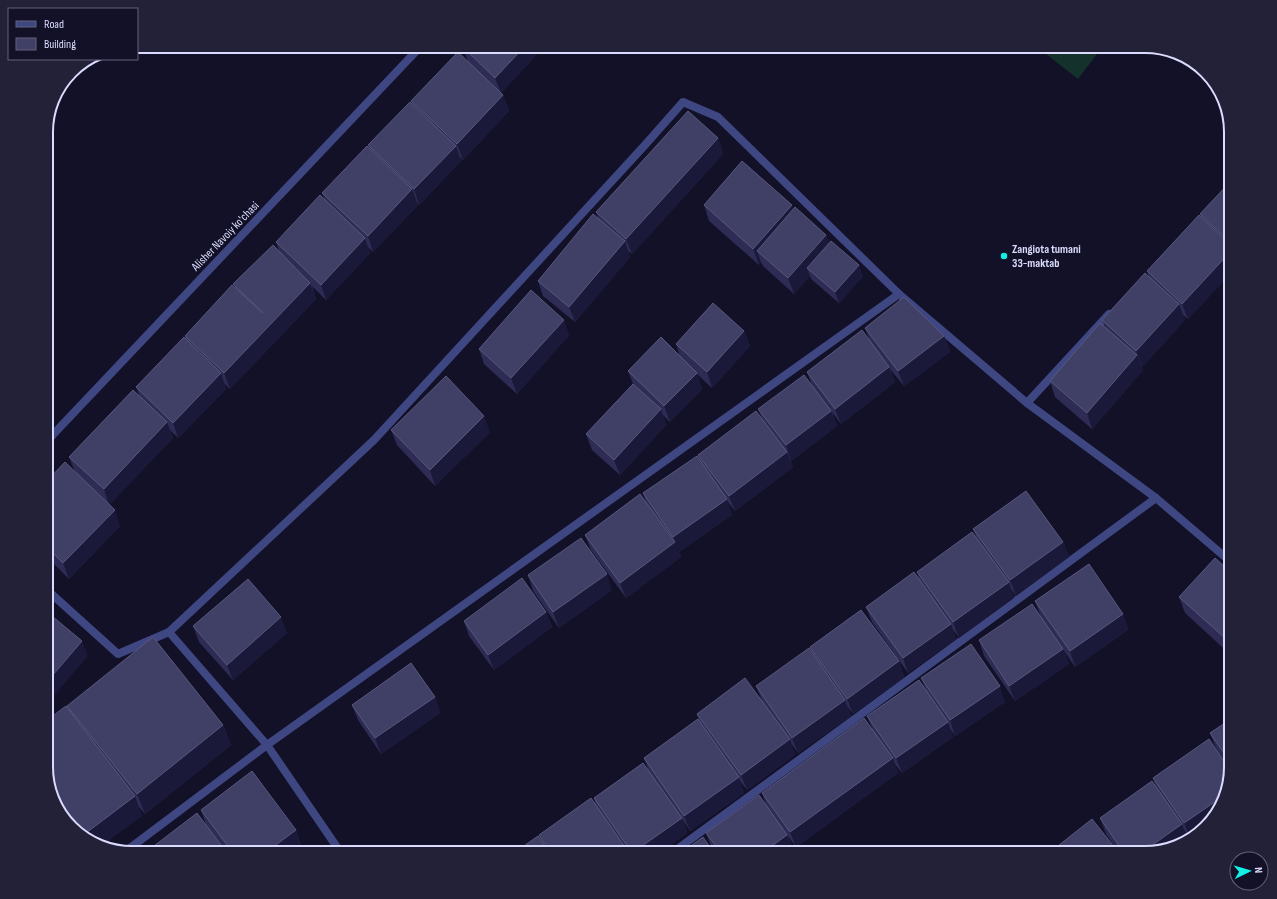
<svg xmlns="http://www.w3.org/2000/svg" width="1277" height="899" viewBox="0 0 1277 899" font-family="'Sofia Sans Condensed',sans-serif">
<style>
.green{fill:#15312b}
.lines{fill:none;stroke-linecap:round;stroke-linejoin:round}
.lane{stroke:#3f4783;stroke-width:8}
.street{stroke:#3f4783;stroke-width:8}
.wall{fill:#2e2c54}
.shaded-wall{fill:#1b193a}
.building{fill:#403f66;stroke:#58577e}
.poi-dot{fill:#12f0e5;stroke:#121127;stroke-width:1.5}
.labels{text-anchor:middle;stroke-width:3.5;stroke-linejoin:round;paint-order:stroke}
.street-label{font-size:12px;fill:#dadbfd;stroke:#121127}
.poi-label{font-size:12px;font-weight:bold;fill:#dadbfd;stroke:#121127;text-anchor:start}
.rim{fill:none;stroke:#dadbfd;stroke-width:2}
</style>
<rect width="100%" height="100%" fill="#121127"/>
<path class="green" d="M1036 46H1103L1078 79Z"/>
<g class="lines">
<path class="lane" d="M46 429 52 436"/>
<g class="street">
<path d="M1027 403 1109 314"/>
<path d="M46 442 421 46"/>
<path d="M46 589 118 654 169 632 374 440 645 145 683 102 718 117 899 294 1027 403 1156 498 1231 562"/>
<path d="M169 632 267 745 341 853"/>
<path d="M126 851 267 745 899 294"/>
<path d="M672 853 1156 498"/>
</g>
</g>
<g class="wall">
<path d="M463 47 542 49 501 93 503 95 509 111 463 160 460 157 461 161 419 205 417 202 418 205 373 252 368 247 370 253 326 300 312 286 316 299 230 389 224 383 226 389 178 438 170 430 173 438 109 505 89 485 120 526 69 579 46 556V482L75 472 69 457 139 395 136 387 186 339 185 336 235 287 233 284 279 251 276 242 325 200 322 193 370 149 368 145 412 104 411 101 468 62Z"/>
<path d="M718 138 723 154 632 254 628 251 630 257 575 322 543 296 538 281 599 220 596 212Z"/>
<path d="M1231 181V273L1188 319 1183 315 1185 320 1142 367 1141 366 1143 370 1092 429 1055 397 1050 381 1105 327 1102 320 1149 277 1147 271 1201 217 1200 214Z"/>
<path d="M704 205 793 210 826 235 829 243 863 276 839 303 811 279 810 276 794 294 763 266 761 262 759 265 709 221Z"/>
<path d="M865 328 944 336 950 352 904 386 890 369 895 382 841 424 832 412 837 426 791 461 789 458 793 467 735 511 727 501 732 515 679 552 681 557 626 598 591 550 585 535 646 502 643 493 701 462 698 455 762 419 758 409 812 386 807 372 869 339Z"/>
<path d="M744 331 750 346 712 388 697 374 702 389 670 422 663 415 666 425 620 475 592 450 586 434 633 384 628 371 680 357 676 344Z"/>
<path d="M569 335 517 394 484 364 479 349Z"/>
<path d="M391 430 490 432 435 486 397 445Z"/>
<path d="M973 529 1063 542 1069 557 1016 596 1011 589 1014 598 959 638 953 629 956 639 908 673 872 622 866 607 920 581 917 572 976 537Z"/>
<path d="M1231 572V655L1185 613 1179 597Z"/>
<path d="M528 575 612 590 559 628 533 591Z"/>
<path d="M1035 601 1123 614 1128 630 1075 667 1041 617Z"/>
<path d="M546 612 552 627 494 670 469 636 464 621Z"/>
<path d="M193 626 287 633 233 680 199 642Z"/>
<path d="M979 640 1063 649 1069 664 1015 701 984 656Z"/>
<path d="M810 647 899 661 904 677 853 714 847 706 851 716 798 753 791 743 795 755 747 790 740 781 744 793 690 831 683 820 687 833 660 853H514L542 842 539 835 596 806 594 798 649 772 644 758 699 721 697 714 762 701 756 686 813 654Z"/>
<path d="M921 678 1005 702 955 736 949 727 953 737 902 773 894 763 898 773 796 847 788 836 793 850 789 853H715L712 849 706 833 767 807 762 793 872 728 867 716 926 690Z"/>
<path d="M435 697 440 713 381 754 358 720 352 705Z"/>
<path d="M67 706 223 725 231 745 145 814 138 806 142 816 84 838 57 810 46 772 69 709Z"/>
<path d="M1231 719V767L1230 769 1216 748 1210 733Z"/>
<path d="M1153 778 1216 815 1196 834 1190 838 1184 830 1188 840 1184 843 1145 853H1049L1117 850 1106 834 1100 818 1156 787Z"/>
<path d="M201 810 296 830 301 845 291 853H227L206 825Z"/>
</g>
<g class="shaded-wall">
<path d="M525 46H541L542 49 501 93 495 78Z"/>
<path d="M503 95 509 111 463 160 457 144Z"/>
<path d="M718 138 723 154 632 254 626 239Z"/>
<path d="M456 146 461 161 419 205 414 189Z"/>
<path d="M412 189 418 205 373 252 368 236Z"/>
<path d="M792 205 797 220 757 251 761 262 759 265 753 249Z"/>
<path d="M826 235 832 250 807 268 810 276 794 294 788 278Z"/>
<path d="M365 238 370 253 326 300 321 285Z"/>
<path d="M625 241 630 257 575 322 569 307Z"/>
<path d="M1231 251V273L1188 319 1182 304Z"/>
<path d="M859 265 863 276 839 303 835 292Z"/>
<path d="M310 283 316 299 230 389 224 373Z"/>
<path d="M1179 304 1185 320 1142 367 1136 351Z"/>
<path d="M564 320 569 335 517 394 511 378Z"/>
<path d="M744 331 750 346 712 388 707 372Z"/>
<path d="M944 336 950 352 904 386 898 371Z"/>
<path d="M1137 355 1143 370 1092 429 1087 413Z"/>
<path d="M889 367 895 382 841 424 835 409Z"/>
<path d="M221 373 226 389 178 438 173 423Z"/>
<path d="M697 373 702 389 670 422 664 406Z"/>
<path d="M661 409 666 425 620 475 614 460Z"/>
<path d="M831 411 837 426 791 461 786 445Z"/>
<path d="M484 416 490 432 435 486 430 470Z"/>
<path d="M167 422 173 438 109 505 104 489Z"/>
<path d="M787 452 793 467 735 511 729 496Z"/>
<path d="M727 499 732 515 679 552 681 557 626 598 620 583 675 542 673 537Z"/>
<path d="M115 510 120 526 69 579 63 563Z"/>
<path d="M1063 542 1069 557 1016 596 1010 580Z"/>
<path d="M607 574 612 590 559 628 553 612Z"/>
<path d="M1009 582 1014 598 959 638 953 622Z"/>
<path d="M546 612 552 627 494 670 488 655Z"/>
<path d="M1123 614 1128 630 1075 667 1070 651Z"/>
<path d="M281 617 287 633 233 680 227 665Z"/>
<path d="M951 624 956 639 908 673 903 658Z"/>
<path d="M1231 633V654L1226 639Z"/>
<path d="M82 641 88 656 46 705V683Z"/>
<path d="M1063 649 1069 664 1015 701 1009 686Z"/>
<path d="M899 661 904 677 853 714 847 699Z"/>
<path d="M1000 686 1005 702 955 736 950 720Z"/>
<path d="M435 697 440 713 381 754 375 738Z"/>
<path d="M845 700 851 716 798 753 792 738Z"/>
<path d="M948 722 953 737 902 773 896 758Z"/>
<path d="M223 725 231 745 145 814 137 794Z"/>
<path d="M790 739 795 755 747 790 741 775Z"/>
<path d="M893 758 898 773 796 847 790 832Z"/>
<path d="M739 777 744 793 690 831 684 816Z"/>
<path d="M135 796 142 816 104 844 84 838 82 836Z"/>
<path d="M1222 797 1216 815 1196 834 1190 838 1184 823Z"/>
<path d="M682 818 687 833 660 853H633Z"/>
<path d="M1182 824 1188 840 1184 843 1145 853H1141Z"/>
<path d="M296 830 301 845 291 853H265Z"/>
<path d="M787 835 793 850 789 853H762Z"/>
</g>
<g class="building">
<path d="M464 46H525L495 78 463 47Z"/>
<path d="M458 52 503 95 457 144 411 101Z"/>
<path d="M410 102 456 146 414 189 368 145Z"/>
<path d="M688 111 718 138 626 239 596 212Z"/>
<path d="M367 146 412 189 368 236 322 193Z"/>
<path d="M742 161 792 205 753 249 704 205Z"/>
<path d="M1231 181V243L1200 214Z"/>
<path d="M320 195 365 238 321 285 276 242Z"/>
<path d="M795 207 826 235 788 278 757 251Z"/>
<path d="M593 214 625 241 569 307 538 281Z"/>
<path d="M1199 215 1231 245V251L1182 304 1147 271Z"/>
<path d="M831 241 859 265 835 292 807 268Z"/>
<path d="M273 245 310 283 224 373 185 336 232 285 263 313 233 284Z"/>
<path d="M1145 273 1179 304 1136 351 1102 320Z"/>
<path d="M531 290 564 320 511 378 479 349Z"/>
<path d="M904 297 944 336 898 371 865 328Z"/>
<path d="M713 303 744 331 707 372 676 344Z"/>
<path d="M1100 323 1137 355 1087 413 1050 381Z"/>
<path d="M862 330 889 367 835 409 807 372Z"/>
<path d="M184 337 221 373 173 423 136 387Z"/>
<path d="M661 337 697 373 664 406 628 371Z"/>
<path d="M804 375 831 411 786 445 758 409Z"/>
<path d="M446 376 484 416 430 470 391 430Z"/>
<path d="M633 384 661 409 614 460 586 434Z"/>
<path d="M133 390 167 422 104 489 69 457Z"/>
<path d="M756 411 787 452 729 496 698 455Z"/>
<path d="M697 456 727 499 673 537 643 493Z"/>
<path d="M65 462 115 510 63 563 46 546V482Z"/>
<path d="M1026 491 1063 542 1010 580 973 529Z"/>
<path d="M640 494 675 542 620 583 585 535Z"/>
<path d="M972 532 1009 582 953 622 917 572Z"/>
<path d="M581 538 607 574 553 612 528 575Z"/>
<path d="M1215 558 1231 572V633L1226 639 1179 597Z"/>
<path d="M1089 564 1123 614 1070 651 1035 601Z"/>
<path d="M914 572 951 624 903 658 866 607Z"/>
<path d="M522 578 546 612 488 655 464 621Z"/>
<path d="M248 579 281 617 227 665 193 626Z"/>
<path d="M1032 604 1063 649 1009 686 979 640Z"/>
<path d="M861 610 899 661 847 699 810 647Z"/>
<path d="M46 611 82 641 46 683Z"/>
<path d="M153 637 223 725 137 794 67 706Z"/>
<path d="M971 644 1000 686 950 720 921 678Z"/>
<path d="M809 648 845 700 792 738 756 686Z"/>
<path d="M411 663 435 697 375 738 352 705Z"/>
<path d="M745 678 790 739 741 775 697 714Z"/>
<path d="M919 680 948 722 896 758 867 716Z"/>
<path d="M66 706 135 796 82 836 54 799 46 772V721Z"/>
<path d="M864 718 893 758 790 832 762 793Z"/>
<path d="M698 719 739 777 684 816 644 758Z"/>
<path d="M1231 719V763L1210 733Z"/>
<path d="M1209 739 1230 770 1222 797 1184 823 1153 778Z"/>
<path d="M643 763 682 818 632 853 594 798Z"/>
<path d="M252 771 296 830 265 853H233L201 810Z"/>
<path d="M1152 781 1182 824 1141 853H1124L1100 818Z"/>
<path d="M759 795 787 835 762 853H721L706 833Z"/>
<path d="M591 798 629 853H551L539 835Z"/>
<path d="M56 804 71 824 57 810Z"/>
<path d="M197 813 227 853H153L150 849Z"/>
<path d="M1092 819 1119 853H1049Z"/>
<path d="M538 836 549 853H514Z"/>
<path d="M703 837 714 853H681Z"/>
</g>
<circle class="poi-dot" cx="1004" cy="256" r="4"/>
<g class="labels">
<g class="street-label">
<text transform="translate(225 236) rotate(-46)" y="4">Alisher Navoiy ko'chasi</text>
</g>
<g class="poi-label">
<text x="1012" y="253">Zangiota tumani<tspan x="1012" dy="14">33-maktab</tspan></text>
</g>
</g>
<path d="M0 0H1277V899H0ZM132 53H1145A79 79 0 0 1 1224 132V767A79 79 0 0 1 1145 846H132A79 79 0 0 1 53 767V132A79 79 0 0 1 132 53Z" fill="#222138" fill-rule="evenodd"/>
<path class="rim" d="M132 53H1145A79 79 0 0 1 1224 132V767A79 79 0 0 1 1145 846H132A79 79 0 0 1 53 767V132A79 79 0 0 1 132 53Z"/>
<rect x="8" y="8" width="130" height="52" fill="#121127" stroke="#62627d"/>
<rect x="16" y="21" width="20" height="6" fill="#3f4783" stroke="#62627d"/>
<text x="44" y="28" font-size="12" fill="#dadbfd">Road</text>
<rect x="16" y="38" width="20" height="12" fill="#403f66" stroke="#62627d"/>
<text x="44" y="48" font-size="12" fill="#dadbfd">Building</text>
<g transform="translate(1249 871) rotate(85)"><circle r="19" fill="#121127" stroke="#62627d"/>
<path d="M0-3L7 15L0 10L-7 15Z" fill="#12f0e5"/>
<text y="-6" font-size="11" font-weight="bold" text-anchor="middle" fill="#dadbfd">N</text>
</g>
</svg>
